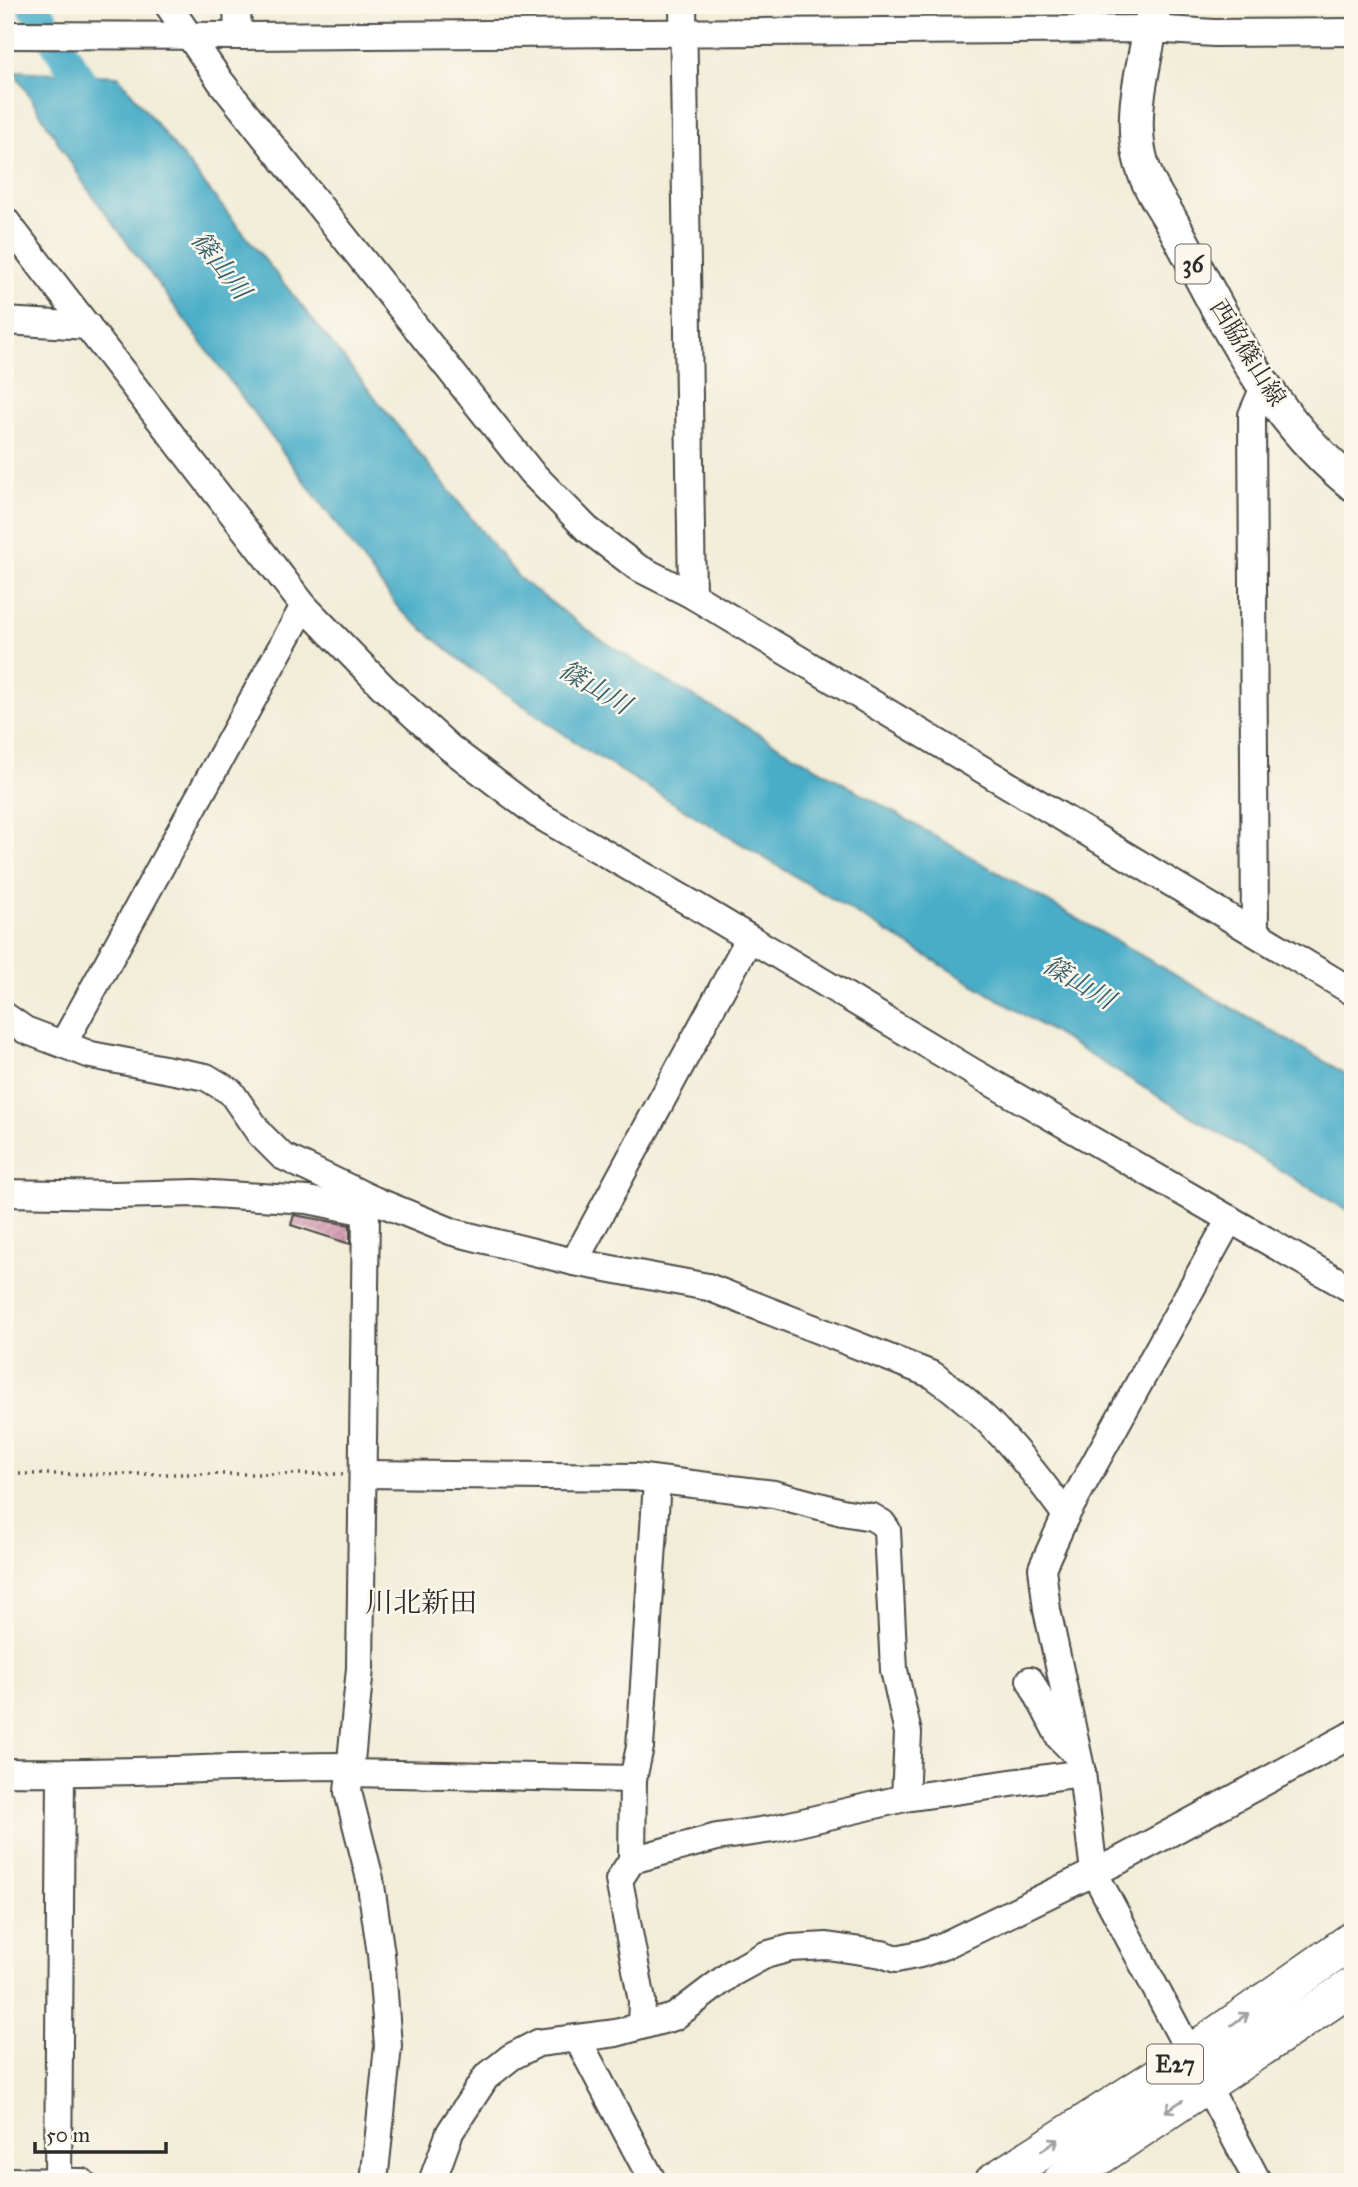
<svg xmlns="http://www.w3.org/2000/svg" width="1358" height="2187" viewBox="0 0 1358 2187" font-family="'IM FELL Great Primer','Noto Serif JP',serif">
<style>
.water{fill:#49adc8;stroke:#3a6c7a;stroke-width:2}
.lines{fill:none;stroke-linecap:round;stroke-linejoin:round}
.river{stroke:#49adc8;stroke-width:32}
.building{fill:url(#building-hatch)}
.minor-casing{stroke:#494845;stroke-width:30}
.major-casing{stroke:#494845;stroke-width:37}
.highway-casing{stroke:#494845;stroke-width:40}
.path{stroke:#494845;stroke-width:3.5;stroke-dasharray:2 5;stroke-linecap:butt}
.minor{stroke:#fff;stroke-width:26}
.major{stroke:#fff;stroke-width:33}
.highway{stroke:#fff;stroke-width:37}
.oneway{stroke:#a0a0a0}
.labels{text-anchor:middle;stroke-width:5;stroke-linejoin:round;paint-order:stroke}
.shield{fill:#fbf7ec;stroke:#696865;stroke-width:2}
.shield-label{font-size:23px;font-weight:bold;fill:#2b2b2b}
.street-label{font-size:24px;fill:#2b2b2b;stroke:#fbf7ec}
.water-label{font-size:26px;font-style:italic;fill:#375f6a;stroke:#fbf7ec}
.quarter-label{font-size:28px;fill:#2b2b2b;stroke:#fbf7ec}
</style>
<defs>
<pattern id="building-hatch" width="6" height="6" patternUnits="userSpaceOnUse" patternTransform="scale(1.75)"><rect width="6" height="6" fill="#d294af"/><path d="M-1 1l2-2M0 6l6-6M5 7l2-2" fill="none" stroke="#ab798f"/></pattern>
</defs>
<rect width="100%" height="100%" fill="#fbf7ec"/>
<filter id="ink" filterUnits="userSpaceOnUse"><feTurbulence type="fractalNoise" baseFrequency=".0143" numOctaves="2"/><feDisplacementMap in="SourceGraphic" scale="14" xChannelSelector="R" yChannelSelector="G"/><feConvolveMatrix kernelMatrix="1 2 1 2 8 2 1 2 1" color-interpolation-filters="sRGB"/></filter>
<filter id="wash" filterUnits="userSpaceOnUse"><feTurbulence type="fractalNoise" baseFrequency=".00686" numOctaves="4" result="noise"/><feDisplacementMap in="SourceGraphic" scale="28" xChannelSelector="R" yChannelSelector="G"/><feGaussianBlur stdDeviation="1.57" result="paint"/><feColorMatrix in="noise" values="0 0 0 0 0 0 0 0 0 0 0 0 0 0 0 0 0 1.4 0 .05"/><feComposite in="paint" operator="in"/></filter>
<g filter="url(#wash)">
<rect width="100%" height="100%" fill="#f2edd8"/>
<path class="water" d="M14 71 118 76 519 578 597 637 665 680 1353 1078V1214L588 751 470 668 400 610 86 187Z"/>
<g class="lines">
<path class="river" d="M33 5 99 111"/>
</g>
<g id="blocks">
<path class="building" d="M294 1215 350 1225V1244L291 1225Z"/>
</g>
</g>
<g filter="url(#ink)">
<use href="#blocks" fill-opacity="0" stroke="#494845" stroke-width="2"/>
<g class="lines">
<defs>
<g id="minor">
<path d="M168 5 221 82 531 472 587 529 637 567 692 595 1353 992"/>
<path d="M237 5 238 36"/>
<path d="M683 5 692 595"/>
<path d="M5 35 238 36 1151 29 1214 33 1353 32"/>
<path d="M5 220 304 606 383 687 450 748 537 814 696 906 973 1072 1353 1290"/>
<path d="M5 321 88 326"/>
<path d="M1255 932 1252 415 1265 385"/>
<path d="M5 1016 25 1030 91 1055 206 1077 231 1092 260 1134 282 1156 374 1200 453 1232 574 1262 708 1287 933 1375C987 1412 1027 1462 1066 1515"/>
<path d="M63 1044 304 606"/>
<path d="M5 1193 115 1195 196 1193 308 1200 366 1212"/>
<path d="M374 1200 366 1212 360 1668 348 1792 370 1879 381 1954 388 2046 374 2182"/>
<path d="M574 1262 749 939"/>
<path d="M364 1474 635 1477 774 1494 842 1512 872 1517 882 1523 887 1530 894 1670 908 1733 905 1798"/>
<path d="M1030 1680 1060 1738 1074 1752"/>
<path d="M5 1772C120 1774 235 1766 349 1766"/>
<path d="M349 1773 633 1779"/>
<path d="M632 1860 717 1837 773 1829 905 1798 1082 1773"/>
<path d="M641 2025 642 2001 619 1880 632 1860 633 1779 640 1747 657 1481"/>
<path d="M577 2038 653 2182"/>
<path d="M1183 2040 1094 1872 1082 1773 1047 1610 1042 1568 1066 1515 1230 1219"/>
<path d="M1213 2097 1258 2182"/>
<path d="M5 2181 82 2182"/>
<path d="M58 2181 61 1773"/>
<path d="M432 2182 450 2132 486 2077 511 2057 538 2043 616 2033 674 2017 732 1973 765 1955 791 1948 827 1946 882 1954 896 1959 920 1954 943 1946 1120 1860 1353 1734"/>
</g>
<path id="major" d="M1154 5C1148 55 1128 108 1140 157 1146 185 1162 204 1175 228 1223 318 1271 420 1353 484"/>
<g id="highway">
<path d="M993 2182 1160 2075 1353 1940"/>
<path d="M1061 2182 1353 1986"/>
</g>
</defs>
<use href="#minor" class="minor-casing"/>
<use href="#major" class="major-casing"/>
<use href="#highway" class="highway-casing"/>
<path class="path" d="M5 1474H343"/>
<use href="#minor" class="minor"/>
<use href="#major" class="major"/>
<use href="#highway" class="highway"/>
</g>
<defs><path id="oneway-shaft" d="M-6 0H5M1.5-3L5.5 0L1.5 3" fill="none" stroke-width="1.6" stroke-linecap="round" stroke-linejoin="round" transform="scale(1.75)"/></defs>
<g class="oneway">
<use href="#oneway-shaft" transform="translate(1240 2019) rotate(-35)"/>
<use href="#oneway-shaft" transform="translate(1174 2106) rotate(146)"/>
<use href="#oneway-shaft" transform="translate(1050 2145) rotate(-33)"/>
</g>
</g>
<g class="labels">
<g class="shield">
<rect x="1175.5" y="244.5" width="35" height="39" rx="5"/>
<rect x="1147" y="2044.5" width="56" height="39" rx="5"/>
</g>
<g class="shield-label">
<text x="1193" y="272">36</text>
<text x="1175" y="2072">E27</text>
</g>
<g class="street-label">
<text transform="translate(1248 353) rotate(58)" y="8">西脇篠山線</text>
</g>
<g class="water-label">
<text transform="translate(221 265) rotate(52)" y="9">篠山川</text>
<text transform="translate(595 687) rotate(31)" y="9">篠山川</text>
<text transform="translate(1079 982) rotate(31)" y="9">篠山川</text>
</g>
<g class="quarter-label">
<text x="421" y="1612">川北新田</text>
</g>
</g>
<rect width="1358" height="2187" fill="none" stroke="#fbf7ec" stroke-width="28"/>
<path d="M35 2142v10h131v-10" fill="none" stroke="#2b2b2b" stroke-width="3.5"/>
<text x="46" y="2142" font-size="21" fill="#2b2b2b" stroke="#fbf7ec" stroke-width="5" paint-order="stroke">50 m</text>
</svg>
